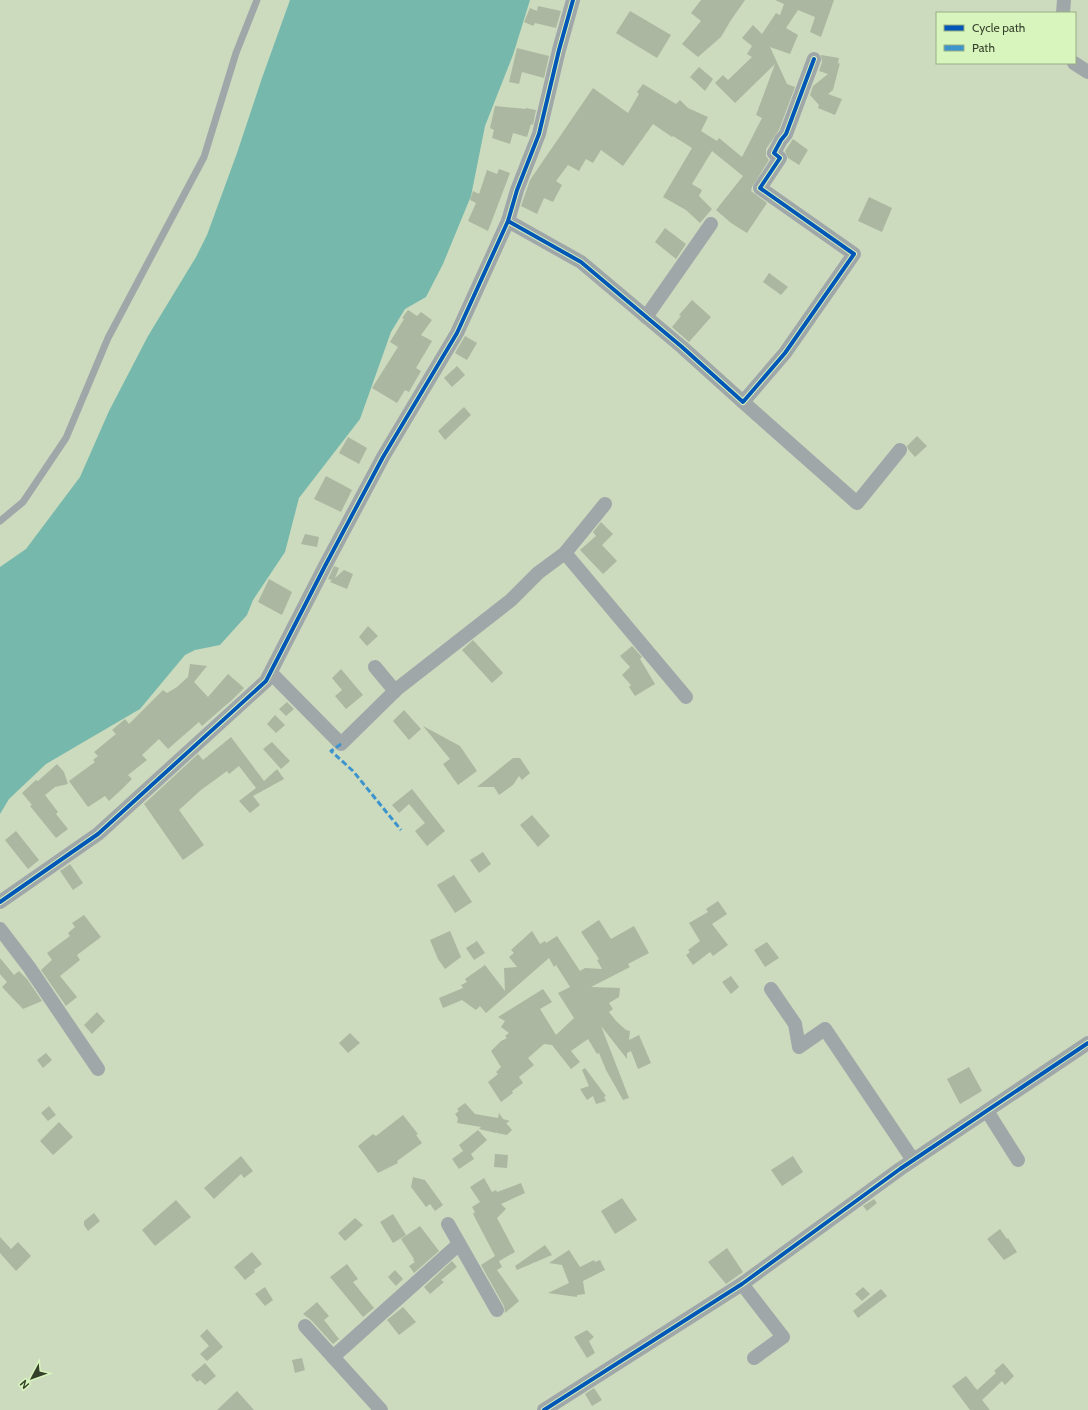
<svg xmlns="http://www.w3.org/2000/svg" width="1088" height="1410" viewBox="0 0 1088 1410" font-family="Cabin,sans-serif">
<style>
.water{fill:#76b9ac}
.building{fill:#abb7a0}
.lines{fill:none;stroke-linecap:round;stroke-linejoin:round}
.lane{stroke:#a0a7a9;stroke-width:7}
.street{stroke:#a0a7a9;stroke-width:14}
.quiet{stroke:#3d94cd;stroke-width:3;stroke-dasharray:6 3;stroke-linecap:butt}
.cycleway-casing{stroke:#d9f5be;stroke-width:6}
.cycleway{stroke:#0057b8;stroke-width:4}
</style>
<rect width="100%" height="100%" fill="#ccdbbe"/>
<path class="water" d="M290 0H530L513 55 485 126 471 196 443 264 426 297 405 309 391 332 360 419 299 498 285 552 253 600 247 615 220 645 195 650 185 655 140 709 46 764 9 799 0 814V567L26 549 80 477 109 411 148 336 196 257 207 235 237 153 262 78Z"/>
<g class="building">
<path d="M701 0H745L731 20 721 37 698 57 682 44 701 21 691 13Z"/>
<path d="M775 0H834L821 37 810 32 815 17 798 10 786 28 798 35 790 54 770 47 787 84 795 87 779 130 766 149V156L769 160 752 187 751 191 767 203 747 233 731 223 716 210 743 176 712 151 692 184 702 190 699 196 712 209 700 223 686 210 663 197 692 148 673 136 672 137 653 124 623 166 601 150 593 163 586 159 579 171 568 165 556 181 562 185 553 202 544 198 537 214 521 206 530 180 593 88 628 113 639 94 637 92 643 84 676 104 680 100 688 108 708 117 701 131 717 141 719 138 742 157 762 118 756 115 775 64 735 103 715 83 723 75 728 80 752 57 747 54 752 46 742 38 753 25 762 34 776 13 780 15 784 4Z"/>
<path d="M538 6 561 11 556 28 535 23 533 26 524 22 530 8 537 11Z"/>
<path d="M630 11 671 35 657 58 616 33Z"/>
<path d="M517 48 549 56 544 78 522 72 519 84 509 82Z"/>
<path d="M821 55 839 58 838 64 840 63 833 90 828 94 842 99 835 115 818 108 819 105 810 95 813 86 828 74 819 71 822 62Z"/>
<path d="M699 67 713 79 705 91 690 77Z"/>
<path d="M495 106 526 109V108L536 110 533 125 531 124 527 137 513 133 510 144 492 138 494 130 490 128Z"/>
<path d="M793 139 808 150 799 165 788 158 785 151Z"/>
<path d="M499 169 510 173 488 231 468 221 476 203 470 200 473 191 479 194 487 170 497 174Z"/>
<path d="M869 197 892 208 882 232 858 221Z"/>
<path d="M665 228 686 244 676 259 655 242Z"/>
<path d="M769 273 788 287 781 295 763 282Z"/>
<path d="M692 300 711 317 689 342 672 327 681 316 679 315Z"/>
<path d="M408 310 417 316 421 312 432 320 421 335 432 341 416 368 421 371 409 392 405 390 397 403 372 388 398 347 390 342 404 319 402 318Z"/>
<path d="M465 336 477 343 467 360 455 353Z"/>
<path d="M457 366 465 375 452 387 444 378Z"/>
<path d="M464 407 471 415 445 440 438 431Z"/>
<path d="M917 436 927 446 915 457 908 449 907 446Z"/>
<path d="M348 437 367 448 359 464 339 453Z"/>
<path d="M326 476 352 490 341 512 314 499Z"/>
<path d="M601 522 613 534 602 545 617 561 603 574 580 550 596 536 593 532Z"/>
<path d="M305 534 319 537 317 547 301 544Z"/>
<path d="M334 566 339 568 335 578 344 570 353 574 347 589 330 582 332 580 328 579Z"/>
<path d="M269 579 292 592 282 615 258 602Z"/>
<path d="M368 626 378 636 367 646 359 637Z"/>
<path d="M473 640 503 673 492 683 462 650Z"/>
<path d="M632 646 642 657 640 659 655 684 635 696 629 687 631 685 622 675 630 667 620 656Z"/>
<path d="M190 664 207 666 194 682 208 697 228 674 244 688 231 701 226 705 202 726 199 722 168 749 159 739 142 755 147 760 128 775 132 779 121 790 109 801 105 796 88 807 69 781 95 762 93 760 98 756 94 752 116 734 112 730 125 719 129 724 163 690 167 693 177 687 188 677Z"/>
<path d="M341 669 363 695 346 709 335 696 342 690 332 678Z"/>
<path d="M287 702 294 709 286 716 279 709Z"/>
<path d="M404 710 421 729 409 740 393 721Z"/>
<path d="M275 715 285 725 276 733 267 724Z"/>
<path d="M423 726 460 746 477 771 458 785 443 764 450 759Z"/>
<path d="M231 737 264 781 277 769 284 779 253 796 260 805 250 813 239 801 256 788 239 766 229 774 227 771 201 790 179 810 204 845 183 860 144 804 198 754 203 760Z"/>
<path d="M272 742 290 761 281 769 263 749Z"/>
<path d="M513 758H520L530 773 522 780 519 776 513 785 499 795 494 787H477Z"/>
<path d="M57 764 64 772 68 784 55 787 45 795 58 812 56 814 68 829 56 838 30 806 32 805 22 793 36 780 38 781Z"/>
<path d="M412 789 445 831 427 846 415 831 425 823 409 804 399 813 392 805Z"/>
<path d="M532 815 550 836 538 847 520 825Z"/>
<path d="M16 831 39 860 28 869 5 840Z"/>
<path d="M483 852 491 864 479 873 470 860Z"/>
<path d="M70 864 83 883 73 890 60 871Z"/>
<path d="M454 875 472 902 455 913 437 885Z"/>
<path d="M718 901 727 914 712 924 728 945 713 956 710 952 693 965 686 955 690 952 688 950 700 941 689 923 708 912 706 909Z"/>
<path d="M84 915 101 937 77 955 80 960 60 976 77 997 66 1006 41 970 52 960 47 953 70 936 68 933 75 927 72 923Z"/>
<path d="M599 920 611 939 634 926 649 953 628 964 630 967 591 987 620 988 619 997 609 1003 613 1009 609 1012 616 1021 626 1030 630 1031 629 1040 639 1035 651 1063 638 1069 631 1051 627 1053V1059L601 1026 629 1098 623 1100 606 1070 599 1053 597 1054 588 1039 571 1051 580 1062 571 1069 552 1045 544 1044 528 1058 534 1065 519 1077 523 1083 512 1091 513 1093 501 1102 488 1082 498 1074 496 1072 501 1067 491 1051 501 1041 507 1038 505 1036 509 1033 501 1027 505 1021 498 1017 543 989 552 1002 540 1009 556 1035 574 1018 558 993 570 987 556 965 554 967 549 958 486 1013 480 1006 476 1010 462 1000 443 1008 439 998 463 988 461 985 467 982 465 979 485 965 505 991 504 968 517 967 509 957 514 953 511 950 532 931 540 944 545 941 546 943 557 936 580 971 585 968 602 969 597 960 599 959 581 932Z"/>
<path d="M450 931 461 957 445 969 438 959 430 940Z"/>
<path d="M477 941 485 953 474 960 466 948Z"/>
<path d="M767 942 779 958 765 967 754 950Z"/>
<path d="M0 958 14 975 19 971 27 979 42 1001 23 1009 2 987 7 982 0 974Z"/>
<path d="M731 976 739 987 731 994 722 982Z"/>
<path d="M97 1012 105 1021 92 1034 84 1025Z"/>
<path d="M350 1033 360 1043 348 1053 339 1043Z"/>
<path d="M46 1053 52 1060 43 1068 37 1060Z"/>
<path d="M969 1067 982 1091 960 1104 947 1079Z"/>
<path d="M585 1068 606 1096 604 1097 606 1101 596 1104 593 1096 587 1100 580 1089 589 1086 582 1070Z"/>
<path d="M465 1103 475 1114 498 1118 499 1113 503 1119 510 1121 506 1123 512 1130 507 1135 497 1133V1132L496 1133 479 1129 481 1127 457 1123 458 1118 455 1114 459 1111 457 1109Z"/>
<path d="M49 1106 56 1115 48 1121 41 1113Z"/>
<path d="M403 1115 418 1134 416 1135 422 1143 397 1161 398 1163 378 1173 358 1146 373 1134 376 1136Z"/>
<path d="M59 1122 73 1137 53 1155 40 1141Z"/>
<path d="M478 1130 487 1140 471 1154 474 1159 459 1169 452 1159 463 1151 459 1145Z"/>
<path d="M495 1154 508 1155 507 1168 494 1167Z"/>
<path d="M241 1156 253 1171 244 1178 241 1174 214 1199 204 1188Z"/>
<path d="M793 1156 803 1172 782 1186 771 1170Z"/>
<path d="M413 1177 425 1180 443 1205 435 1211 430 1204 426 1207 411 1187Z"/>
<path d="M484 1178 492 1192 496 1190 497 1192 521 1183 525 1193 501 1204 506 1209 497 1218 515 1252 499 1261 502 1267 497 1270 519 1301 505 1313 504 1306 481 1265 495 1256 473 1214 475 1212 472 1207 480 1202 470 1187Z"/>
<path d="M622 1198 637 1220 615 1234 601 1211Z"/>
<path d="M874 1199 877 1203 867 1211 863 1206Z"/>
<path d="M176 1200 191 1217 155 1246 142 1230Z"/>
<path d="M94 1213 100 1221 88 1231 84 1225V1221Z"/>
<path d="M393 1214 406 1235 393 1243 380 1222Z"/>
<path d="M355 1218 363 1225 345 1241 338 1233Z"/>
<path d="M420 1226 439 1251 414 1273 409 1266 415 1262 413 1260 414 1259 401 1239Z"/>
<path d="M1000 1229 1007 1239 1008 1238 1017 1252 1004 1260 987 1239Z"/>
<path d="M0 1237 11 1249 18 1242 31 1256 16 1271 0 1253Z"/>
<path d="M545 1245 552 1255 517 1270 515 1266Z"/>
<path d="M727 1248 743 1272 726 1284 708 1262Z"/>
<path d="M569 1250 580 1267 594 1260 595 1262 600 1260 605 1270 583 1281 585 1294 577 1295V1297L548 1293 569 1283 562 1265 549 1263Z"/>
<path d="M252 1252 262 1264 254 1270 255 1272 245 1280 234 1267Z"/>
<path d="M452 1261 457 1267 441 1280 444 1282 430 1294 424 1287Z"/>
<path d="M347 1264 358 1279 353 1282 374 1308 363 1317 330 1277Z"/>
<path d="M395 1270 403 1279 396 1286 388 1277Z"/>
<path d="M265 1287 273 1300 265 1306 255 1294Z"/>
<path d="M863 1287 870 1294 862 1301 855 1294Z"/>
<path d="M881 1289 887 1296 858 1318 853 1311Z"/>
<path d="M317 1302 329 1316 324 1320 339 1339 333 1344 311 1320 303 1314Z"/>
<path d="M403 1307 416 1322 399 1335 387 1320Z"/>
<path d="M207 1329 223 1347 207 1361 200 1354 209 1346 200 1336Z"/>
<path d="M587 1330 594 1337 589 1341 595 1353 587 1358 574 1337Z"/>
<path d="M302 1358 305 1370 295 1373 292 1360Z"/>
<path d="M205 1363 216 1376 205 1385 200 1380 197 1382 191 1375Z"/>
<path d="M1003 1363 1014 1376 1005 1385 1002 1381 982 1400 990 1410H970L952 1386 966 1376 977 1390 996 1373 994 1371Z"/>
<path d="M594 1388 602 1400 592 1406 585 1394Z"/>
<path d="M237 1391 254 1410H217Z"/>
</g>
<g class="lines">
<path class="lane" d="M0 521 23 502 66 438 108 338 204 157 236 53 257 0"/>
<g class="street">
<path d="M1063 13 1064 0"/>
<path d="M1074 63 1088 72"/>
<path d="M508 221 581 262 682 347 743 402 785 353 854 254 760 188 780 158 774 153 781 140 786 134 814 59"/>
<path d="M646 317 711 224"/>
<path d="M743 402 857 503 900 450"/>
<path d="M565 553 686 697"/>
<path d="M375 667 395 691"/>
<path d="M271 673 341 744 397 689 511 600 538 573 565 553 605 504"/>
<path d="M0 902 98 834 266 681 325 566 383 457 457 333 508 221 517 190 539 134 559 50 573 0"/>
<path d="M0 929 29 967 98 1069"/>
<path d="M771 989 795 1024 799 1047 825 1029 913 1160"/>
<path d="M987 1111 1018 1160"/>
<path d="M448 1224 497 1310"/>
<path d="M742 1284 783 1337 754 1358"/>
<path d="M305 1326 381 1410"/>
<path d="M333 1357 459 1244"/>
<path d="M544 1410 742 1284 900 1169 1088 1043"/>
</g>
<path class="quiet" d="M341 744 331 751 353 771 401 830"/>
<defs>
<g id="cycleway">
<path d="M508 221 581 262 682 347 743 402 785 353 854 254 760 188 780 158 774 153 781 140 786 134 814 59"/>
<path d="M0 902 98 834 266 681 325 566 383 457 457 333 508 221 517 190 539 134 559 50 573 0"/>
<path d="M544 1410 742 1284 900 1169 1088 1043"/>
</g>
</defs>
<use href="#cycleway" class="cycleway-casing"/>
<use href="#cycleway" class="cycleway"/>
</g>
<rect x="936" y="12" width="140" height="52" fill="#d9f5be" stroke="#98ad83"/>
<rect x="944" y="25" width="20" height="6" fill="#0057b8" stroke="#98ad83"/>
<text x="972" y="32" font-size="12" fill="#36412b">Cycle path</text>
<rect x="944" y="45" width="20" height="6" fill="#3d94cd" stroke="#98ad83"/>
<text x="972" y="52" font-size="12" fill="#36412b">Path</text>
<g transform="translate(32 1378) rotate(229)" stroke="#d9f5be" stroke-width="3" paint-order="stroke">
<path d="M0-3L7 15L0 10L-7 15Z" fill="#36412b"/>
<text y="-6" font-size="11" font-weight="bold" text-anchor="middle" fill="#36412b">N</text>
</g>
</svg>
